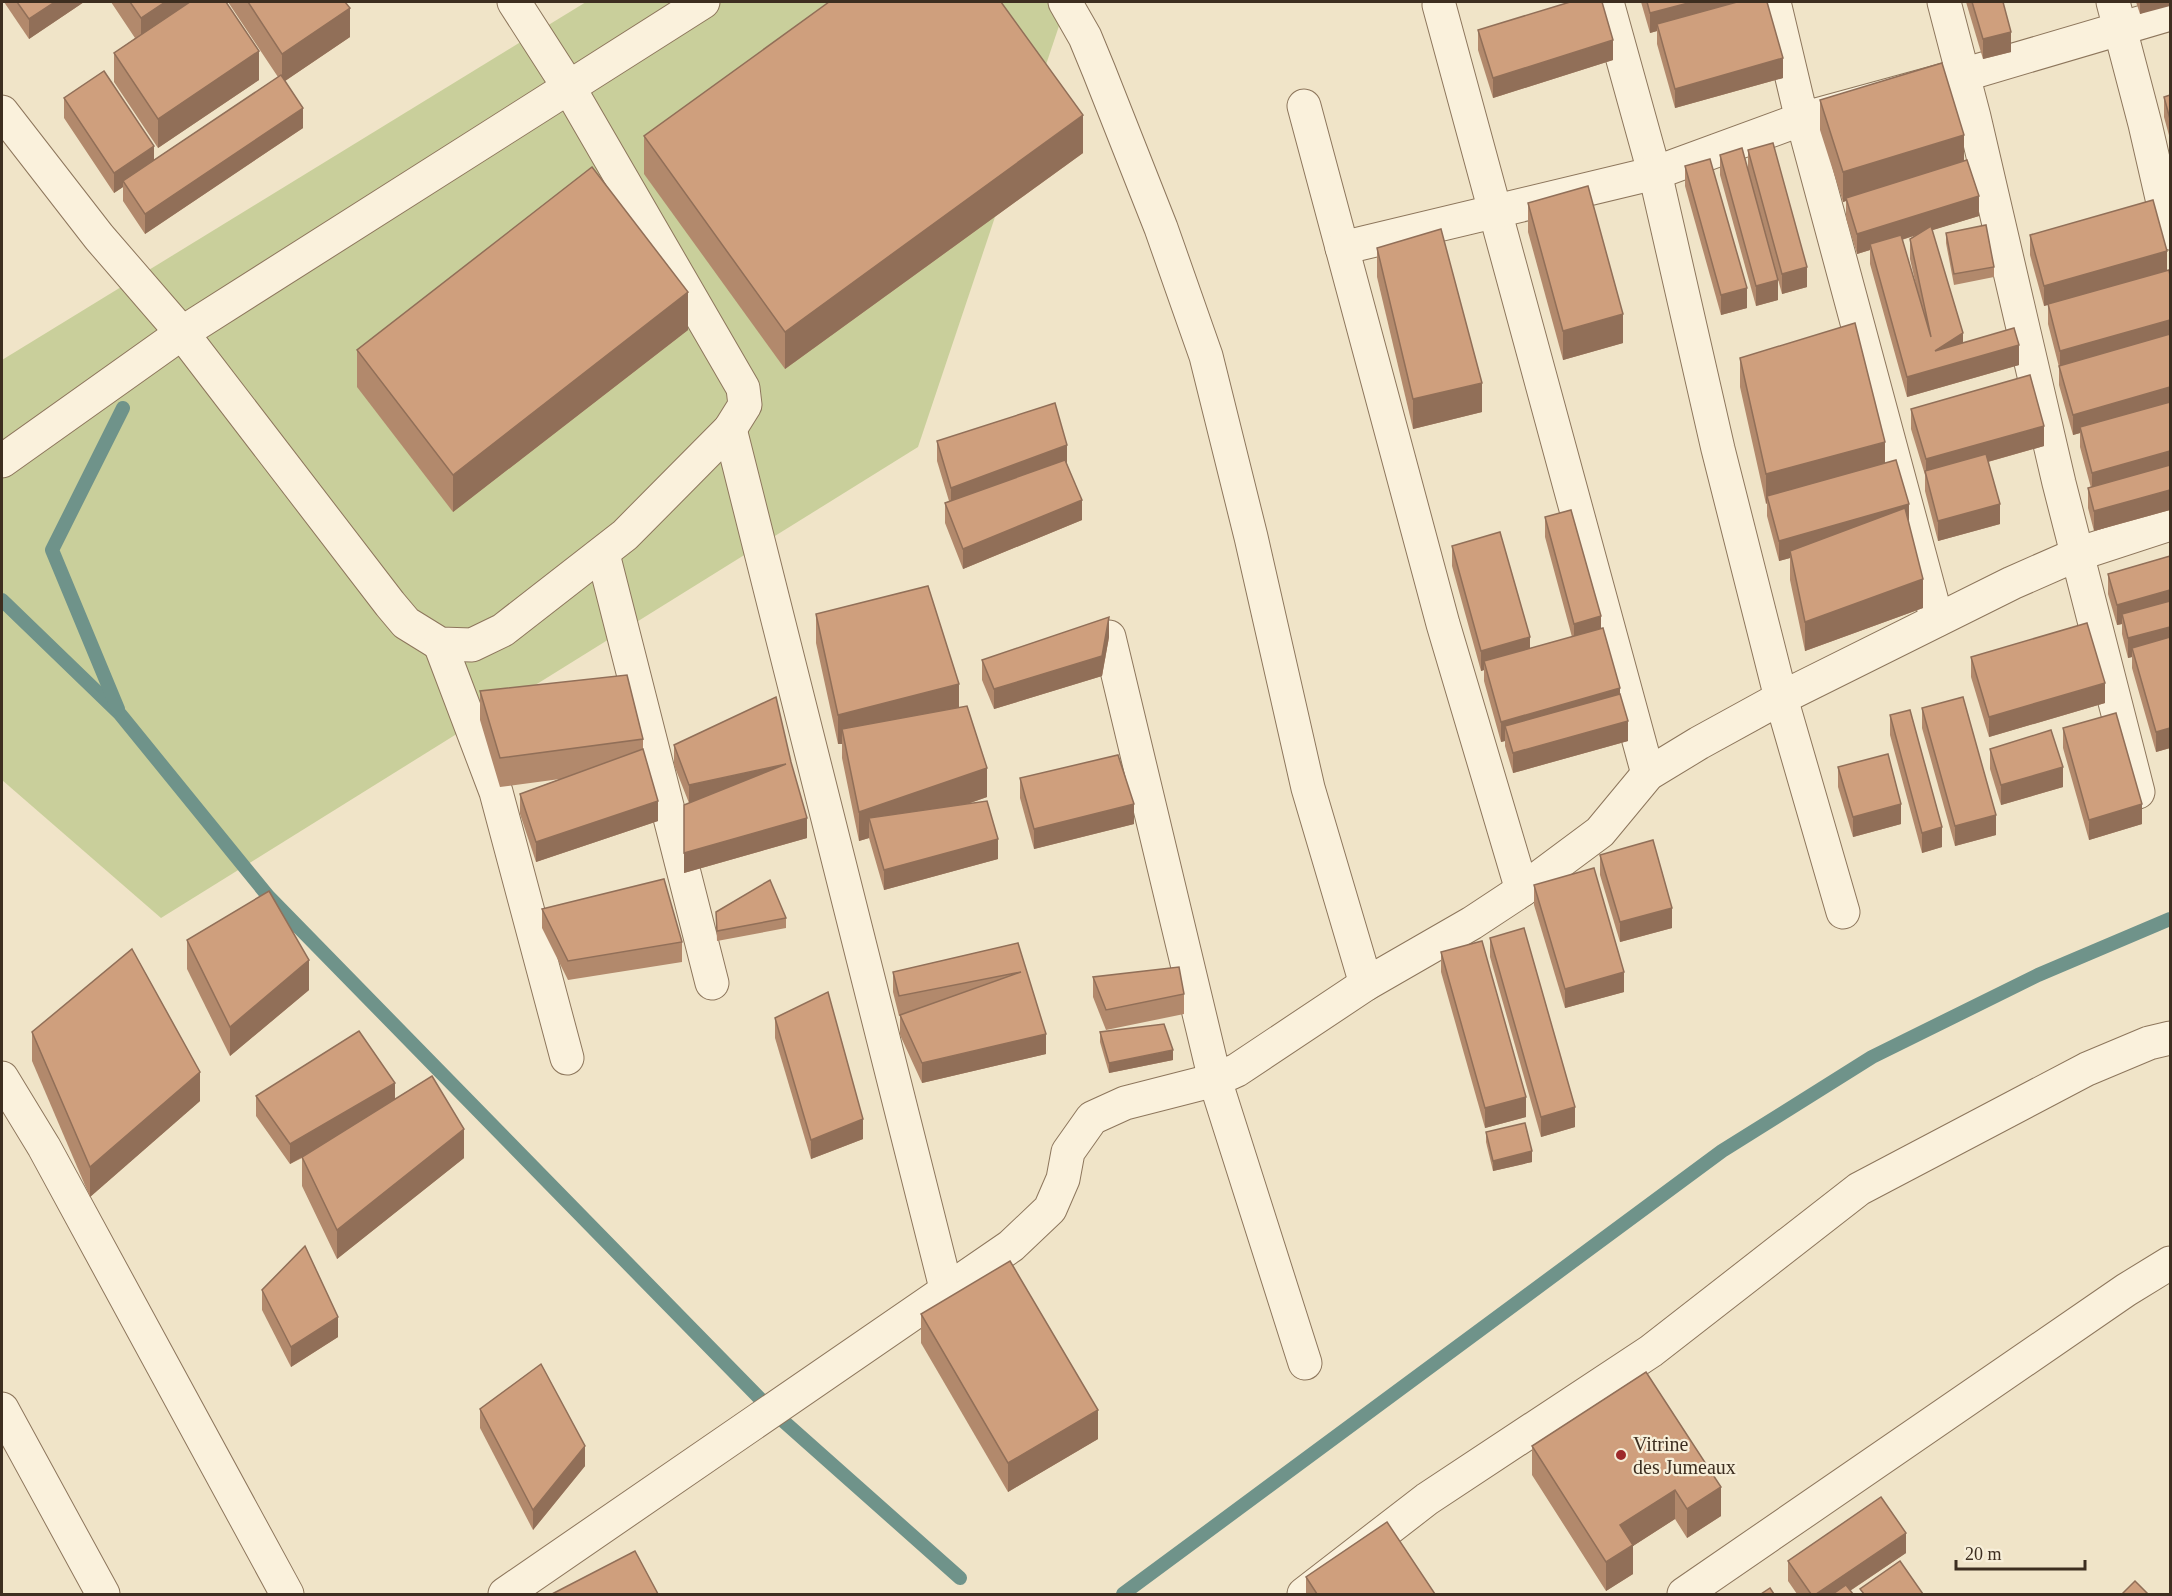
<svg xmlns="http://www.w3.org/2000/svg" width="2172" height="1596" viewBox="0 0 2172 1596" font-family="'Times New Roman',serif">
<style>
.green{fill:#c9cf9b}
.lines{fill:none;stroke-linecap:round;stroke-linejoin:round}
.stream{stroke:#6f938a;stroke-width:14}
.minor-casing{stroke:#8d765c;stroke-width:35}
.minor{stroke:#faf1dc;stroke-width:33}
.wall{fill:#b2896c;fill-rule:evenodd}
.shaded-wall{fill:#916f58}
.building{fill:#cf9f7d;stroke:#916f58;stroke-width:1.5}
.poi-dot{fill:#9e2a2b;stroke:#f7eed8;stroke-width:2}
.labels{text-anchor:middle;stroke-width:4.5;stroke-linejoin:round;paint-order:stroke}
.poi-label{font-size:20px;fill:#3d2e20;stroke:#f7eed8;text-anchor:start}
</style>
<rect width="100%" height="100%" fill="#f0e4c8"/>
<path class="green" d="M586 2H1067L918 447 161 918 2 780V360Z"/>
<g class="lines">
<g class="stream">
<path d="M2 600 120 714 268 896 772 1411 960 1578"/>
<path d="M118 709 52 550 123 408"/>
<path d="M1123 1594 1722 1151 1872 1057 2038 975 2170 919"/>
</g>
<defs>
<g id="minor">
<path d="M1065 2 1085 37 1099 71 1161 228 1206 356 1251 537 1308 788 1366 984"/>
<path d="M1607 2 1658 186 1718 449 1781 698 1843 912"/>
<path d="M1774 2 1798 103 1937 620"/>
<path d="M1944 2 1974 117 2059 483 2138 792"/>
<path d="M2113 2 2145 124 2170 233"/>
<path d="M1439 5 1648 774"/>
<path d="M1304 106 1443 624 1522 890"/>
<path d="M2 112 99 237 182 333 390 604 406 623 440 644 472 645 503 630 625 535 730 429 745 405 743 388 568 86 514 2"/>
<path d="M1342 248 1655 173 1802 119 1963 75 2170 14"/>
<path d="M730 429 947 1292"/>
<path d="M2 461 182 333 703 2"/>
<path d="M603 554 712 983"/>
<path d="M1109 637 1215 1080 1305 1363"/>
<path d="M440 644 496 792 567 1058"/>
<path d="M2 1078 44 1147 287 1594"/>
<path d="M2 1409 103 1594"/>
<path d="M505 1594 1011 1246 1050 1209 1063 1179 1068 1152 1092 1118 1125 1103 1215 1080 1237 1070 1366 984 1472 923 1522 890 1600 832 1648 774 1699 743 1781 698 2012 583 2078 554 2170 524"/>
<path d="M1304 1594 1427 1499 1651 1351 1859 1189 2087 1069 2149 1043 2170 1038"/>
<path d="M1684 1594 2126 1290 2170 1263"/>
</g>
</defs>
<use href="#minor" class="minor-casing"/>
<use href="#minor" class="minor"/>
</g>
<g class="wall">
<path d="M4 2H84L29 39Z"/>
<path d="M111 2H226L259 80 158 148 114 82V53L135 38Z"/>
<path d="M228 2H345L350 37 285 81 303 128 145 234 123 201V187L114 193 64 118V98L154 160 278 77Z"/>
<path d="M1641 2H1767L1783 78 1675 108 1657 44V31L1650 33Z"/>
<path d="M1966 2H2003L2011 52 1983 59Z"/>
<path d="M2136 2H2170L2140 14Z"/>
<path d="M1478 30 1613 60 1493 98 1478 50Z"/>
<path d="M2170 95V139L2164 117V97Z"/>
<path d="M1820 100 1964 161 1979 216 1932 230 1963 343 2019 365 1907 397 1870 264V250L1857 254 1846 218V201L1843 202 1820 130ZM1916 235 1910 239V259L1916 285 1902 240Z"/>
<path d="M644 136 1083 153 785 369 644 174Z"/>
<path d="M1748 150 1807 287 1782 294 1748 170Z"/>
<path d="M1720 155 1778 300 1756 306 1720 175Z"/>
<path d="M1685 166 1747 308 1721 315 1685 186Z"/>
<path d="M1528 203 1623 343 1563 360 1528 232Z"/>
<path d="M1946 233 1994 267V277L1954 285 1946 243Z"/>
<path d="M2030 235 2167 271 2044 306 2030 255Z"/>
<path d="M1377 248 1482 412 1413 429 1377 277Z"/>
<path d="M2170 275V510L2094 531 2088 508V488H2091L2080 447V433L2073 435 2059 385V367L2048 324V304Z"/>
<path d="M688 330 453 512 357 387V350Z"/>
<path d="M1740 358 1885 463 1909 524 1923 608 1805 651 1790 580V558L1779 561 1767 516V503L1766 504 1740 387Z"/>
<path d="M1911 409 2044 446 1988 462 2000 524 1938 541 1925 491V475L1911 429Z"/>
<path d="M937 441 1067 464 1082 520 963 569 945 523V503L949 501 937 461Z"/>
<path d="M1545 517 1601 629 1620 694 1628 741 1513 773 1505 746V741L1501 742 1484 681V670L1481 671 1452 566V546L1530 649 1572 637 1545 537Z"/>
<path d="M2170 556V748L2156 752 2132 668V657L2128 658 2122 634V624L2117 625 2108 594V574Z"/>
<path d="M816 614 959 707 987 797 968 804 998 859 884 890 869 838 859 841 842 758V744H838L816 643Z"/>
<path d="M1109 637 1102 676 994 709 982 680V660Z"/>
<path d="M1971 657 2105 703 1989 737 1971 677Z"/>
<path d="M480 691 643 739V749L658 821 536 862 520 814V794L560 779 500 787 480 720Z"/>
<path d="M1922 708 1996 835 1955 846 1922 728Z"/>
<path d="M1890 715 1942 847 1922 853 1890 735Z"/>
<path d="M2063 728 2142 824 2089 840 2063 748Z"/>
<path d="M674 745 807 838 684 873 689 803 674 765Z"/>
<path d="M1990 749 2063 787 2001 805 1990 769Z"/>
<path d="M1838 767 1901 824 1853 837 1838 787Z"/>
<path d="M1020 778 1134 824 1034 849 1020 798Z"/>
<path d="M1600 855 1672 928 1620 942 1600 875Z"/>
<path d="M1534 885 1624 992 1565 1008 1534 905Z"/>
<path d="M542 909 682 942V962L568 980 542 928Z"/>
<path d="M716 912 786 918V928L717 941Z"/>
<path d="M1490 938 1575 1127 1541 1137 1490 957Z"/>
<path d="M187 940 309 990 230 1056 187 969Z"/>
<path d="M1018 943 1046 1054 922 1083 900 1035V1016H899L893 992V972Z"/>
<path d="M1441 952 1526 1117 1485 1128 1441 972Z"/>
<path d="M1093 977 1184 994V1014L1106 1030 1093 997Z"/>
<path d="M775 1018 863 1139 811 1159 775 1038Z"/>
<path d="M32 1032 200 1101 90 1197 32 1061Z"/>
<path d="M1100 1032 1173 1060 1109 1073 1100 1042Z"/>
<path d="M256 1096 395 1099 464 1158 337 1259 302 1186V1158L290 1164 256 1116Z"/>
<path d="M1486 1132 1532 1162 1493 1171 1486 1142Z"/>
<path d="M262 1290 338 1337 291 1367 262 1310Z"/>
<path d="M921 1314 1098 1439 1008 1492 921 1343Z"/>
<path d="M1646 1372 1721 1516 1687 1538 1675 1519 1633 1546V1574L1606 1591 1532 1475V1446Z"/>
<path d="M480 1409 585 1466 533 1530 480 1428Z"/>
<path d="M1906 1553 1850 1591 1853 1594H1797L1788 1581V1561Z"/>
<path d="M1306 1577 1435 1594H1306Z"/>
</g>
<g class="shaded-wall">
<path d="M55 2H84L29 39V19Z"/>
<path d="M165 2H209L141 47V18Z"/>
<path d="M1692 2H1763L1657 24V31L1650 33V13Z"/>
<path d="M2140 2H2170V6L2140 14Z"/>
<path d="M350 8V37L282 83V54Z"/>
<path d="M2011 32V52L1983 59V39Z"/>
<path d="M1613 40V60L1493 98V78Z"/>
<path d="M259 51V80L158 148V119Z"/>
<path d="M1783 58V78L1675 108V89Z"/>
<path d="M303 108V128L145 234V214Z"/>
<path d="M1083 115V153L785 369V332Z"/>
<path d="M1964 135V164L1846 198V201L1843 202V172Z"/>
<path d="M154 146V166L123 181V187L114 193V173Z"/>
<path d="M1979 196V216L1871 249 1870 244V250L1857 254V234Z"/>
<path d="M2167 251V271L2044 306V286Z"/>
<path d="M1807 267V287L1782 294V274Z"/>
<path d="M1778 280V300L1756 306V286Z"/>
<path d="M1747 288V308L1721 315V295Z"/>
<path d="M688 292V330L453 512V475Z"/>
<path d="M1623 314V343L1563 360V331Z"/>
<path d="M2170 320V340L2060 371V351Z"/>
<path d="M1963 333V353L2019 345V365L1907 397V377L1935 351Z"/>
<path d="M1482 383V412L1413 429V399Z"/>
<path d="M2170 387V407L2080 427V433L2073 435V415Z"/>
<path d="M2044 426V446L1927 479 1926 475V459Z"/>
<path d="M1885 442V471L1767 496V503L1766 504V474Z"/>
<path d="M1067 445V465L951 508V488Z"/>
<path d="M2170 451V471L2092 493V473Z"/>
<path d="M2170 490V510L2094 531V511Z"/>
<path d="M1082 500V520L963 569V549Z"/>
<path d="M1909 504V524L1790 551V558L1779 561V541Z"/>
<path d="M2000 504V524L1938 541V521Z"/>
<path d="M1923 579V608L1805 651V622Z"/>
<path d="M2170 590V610L2122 614V624L2117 625V605Z"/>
<path d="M1601 616V636L1574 644V624Z"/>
<path d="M1109 617V637L1102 676 994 709V689Z"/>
<path d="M2170 627V646L2132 648V657L2128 658V638Z"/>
<path d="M1530 637V657L1484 661V670L1481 671V651Z"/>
<path d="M2105 683V703L1989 737V717Z"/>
<path d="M959 684V713L842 729V744H838V715Z"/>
<path d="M1620 688V708L1505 726V741L1501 742V722Z"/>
<path d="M1628 721V741L1513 773V753Z"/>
<path d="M2170 728V748L2156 752V732Z"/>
<path d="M786 764 689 805V785Z"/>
<path d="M2063 767V787L2001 805V785Z"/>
<path d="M987 768V797L874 836 869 818V838L859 841V812Z"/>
<path d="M658 801V821L536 862V842Z"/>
<path d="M1134 804V824L1034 849V829Z"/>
<path d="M1901 804V824L1853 837V817Z"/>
<path d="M2142 804V824L2089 840V820Z"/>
<path d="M1996 815V835L1955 846V826Z"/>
<path d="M807 818V838L684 873V853Z"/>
<path d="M1942 827V847L1922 853V833Z"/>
<path d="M998 839V859L884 890V870Z"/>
<path d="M1672 908V928L1620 942V922Z"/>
<path d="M309 960V990L230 1056V1027Z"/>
<path d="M1624 972V992L1565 1008V989Z"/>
<path d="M1046 1034V1054L922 1083V1063Z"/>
<path d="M1173 1050V1060L1109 1073V1063Z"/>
<path d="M200 1072V1101L90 1197V1167Z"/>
<path d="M395 1083V1103L290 1164V1144Z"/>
<path d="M1526 1097V1117L1485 1128V1108Z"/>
<path d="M1575 1107V1127L1541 1137V1117Z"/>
<path d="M863 1119V1139L811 1159V1140Z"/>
<path d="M464 1129V1158L337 1259V1230Z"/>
<path d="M1532 1151V1162L1493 1171V1161Z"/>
<path d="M338 1317V1337L291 1367V1347Z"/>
<path d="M1098 1410V1439L1008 1492V1463Z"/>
<path d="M585 1446V1466L533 1530V1510Z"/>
<path d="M1721 1487V1516L1687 1538V1509Z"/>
<path d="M1675 1490V1519L1633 1546V1574L1606 1591V1562L1620 1525Z"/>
<path d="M1906 1533V1553L1845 1594H1816Z"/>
</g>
<g class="building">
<path d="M17 2H55L29 19Z"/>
<path d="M130 2H165L141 18Z"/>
<path d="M190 2H226L259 51 158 119 114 53Z"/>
<path d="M248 2H345L350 8 282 54Z"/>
<path d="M829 2H1001L1083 115 785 332 644 136Z"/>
<path d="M1570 2H1602L1613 40 1493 78 1478 30Z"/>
<path d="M1647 2H1692L1650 13Z"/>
<path d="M1737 2H1767L1783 58 1675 89 1657 24Z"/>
<path d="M1972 2H2003L2011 32 1983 39Z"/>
<path d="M1942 63 1964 135 1843 172 1820 100Z"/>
<path d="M104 71 154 146 114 173 64 98Z"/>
<path d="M281 75 303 108 145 214 123 181Z"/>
<path d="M2170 95V119L2164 97Z"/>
<path d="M1773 143 1807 267 1782 274 1748 150Z"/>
<path d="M1742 148 1778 280 1756 286 1720 155Z"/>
<path d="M1710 159 1747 288 1721 295 1685 166Z"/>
<path d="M1967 160 1979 196 1857 234 1846 198Z"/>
<path d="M592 167 688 292 453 475 357 350Z"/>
<path d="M1588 186 1623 314 1563 331 1528 203Z"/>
<path d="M2153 200 2167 251 2044 286 2030 235Z"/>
<path d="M1986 225 1994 267 1954 274 1946 233Z"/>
<path d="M1931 226 1963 333 1935 351 2014 328 2019 345 1907 377 1870 244 1901 235 1931 337 1910 239Z"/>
<path d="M1441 229 1482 383 1413 399 1377 248Z"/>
<path d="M2169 270 2170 275V320L2060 351 2048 304Z"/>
<path d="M1855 323 1885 442 1766 474 1740 358Z"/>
<path d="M2170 334V387L2073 415 2059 366Z"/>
<path d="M2030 375 2044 426 1926 459 1911 409Z"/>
<path d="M2170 402V451L2092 473 2080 427Z"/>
<path d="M1055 403 1067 445 951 488 937 441Z"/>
<path d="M1986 454 2000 504 1938 521 1925 471Z"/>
<path d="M1065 460 1082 500 963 549 945 503Z"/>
<path d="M1896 460 1909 504 1779 541 1767 496Z"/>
<path d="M2170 465V490L2094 511 2088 488Z"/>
<path d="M1905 508 1923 579 1805 622 1790 551Z"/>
<path d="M1571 510 1601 616 1574 624 1545 517Z"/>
<path d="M1500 532 1530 637 1481 651 1452 546Z"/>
<path d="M2170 556V590L2117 605 2108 574Z"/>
<path d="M928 586 959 684 838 715 816 614Z"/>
<path d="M2170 601V627L2128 638 2122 614Z"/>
<path d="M1109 617 1102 656 994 689 982 660Z"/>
<path d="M2087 623 2105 683 1989 717 1971 657Z"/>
<path d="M1603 628 1620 688 1501 722 1484 661Z"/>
<path d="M2170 637V728L2156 732 2132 648Z"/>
<path d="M627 675 643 739 500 758 480 691Z"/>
<path d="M1620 694 1628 721 1513 753 1505 726Z"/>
<path d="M776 697 791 762 807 818 684 853V805L786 764 689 785 674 745Z"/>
<path d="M1963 697 1996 815 1955 826 1922 708Z"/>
<path d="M967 706 987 768 859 812 842 729Z"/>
<path d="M1910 710 1942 827 1922 833 1890 715Z"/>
<path d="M2116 713 2142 804 2089 820 2063 728Z"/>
<path d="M2051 730 2063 767 2001 785 1990 749Z"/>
<path d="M643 749 658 801 536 842 520 794Z"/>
<path d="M1888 754 1901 804 1853 817 1838 767Z"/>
<path d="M1118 755 1134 804 1034 829 1020 778Z"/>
<path d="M987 801 998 839 884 870 869 818Z"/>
<path d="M1653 840 1672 908 1620 922 1600 855Z"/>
<path d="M1594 868 1624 972 1565 989 1534 885Z"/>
<path d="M664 879 682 942 568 961 542 909Z"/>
<path d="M770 880 786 918 717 931 716 912Z"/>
<path d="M269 891 309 960 230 1027 187 940Z"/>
<path d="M1524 928 1575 1107 1541 1117 1490 938Z"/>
<path d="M1482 941 1526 1097 1485 1108 1441 952Z"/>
<path d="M1018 943 1046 1034 922 1063 900 1015 1021 972 899 996 893 972Z"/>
<path d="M132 949 200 1072 90 1167 32 1032Z"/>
<path d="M1179 967 1184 994 1106 1010 1093 977Z"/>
<path d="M828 992 863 1119 811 1140 775 1018Z"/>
<path d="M1164 1024 1173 1050 1109 1063 1100 1032Z"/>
<path d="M359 1031 395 1083 290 1144 256 1096Z"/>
<path d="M432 1076 464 1129 337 1230 302 1157Z"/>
<path d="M1525 1123 1532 1151 1493 1161 1486 1132Z"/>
<path d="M305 1246 338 1317 291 1347 262 1290Z"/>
<path d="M1010 1261 1098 1410 1008 1463 921 1314Z"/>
<path d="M541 1364 585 1446 533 1510 480 1409Z"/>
<path d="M1646 1372 1721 1487 1687 1509 1675 1490 1620 1525 1633 1545 1606 1562 1532 1446Z"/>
<path d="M1881 1497 1906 1533 1816 1594H1811L1788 1561Z"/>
<path d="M1387 1522 1435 1594H1317L1306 1577Z"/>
<path d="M635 1551 658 1594H552Z"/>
<path d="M1900 1561 1923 1594H1864L1860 1589Z"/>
<path d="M2135 1581 2148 1594H2122Z"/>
<path d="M1846 1585 1853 1594H1833Z"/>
<path d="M1770 1588 1774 1594H1761Z"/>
</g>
<circle class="poi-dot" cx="1621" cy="1455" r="6"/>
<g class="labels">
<g class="poi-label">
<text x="1633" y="1451">Vitrine<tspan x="1633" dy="23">des Jumeaux</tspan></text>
</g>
</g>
<rect width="2172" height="1596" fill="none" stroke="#3d2e20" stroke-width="6"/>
<path d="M1956 1560v9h129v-9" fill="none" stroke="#3d2e20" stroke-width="3"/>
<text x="1965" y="1560" font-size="18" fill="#3d2e20" stroke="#f7eed8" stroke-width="4.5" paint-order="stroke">20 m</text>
</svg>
